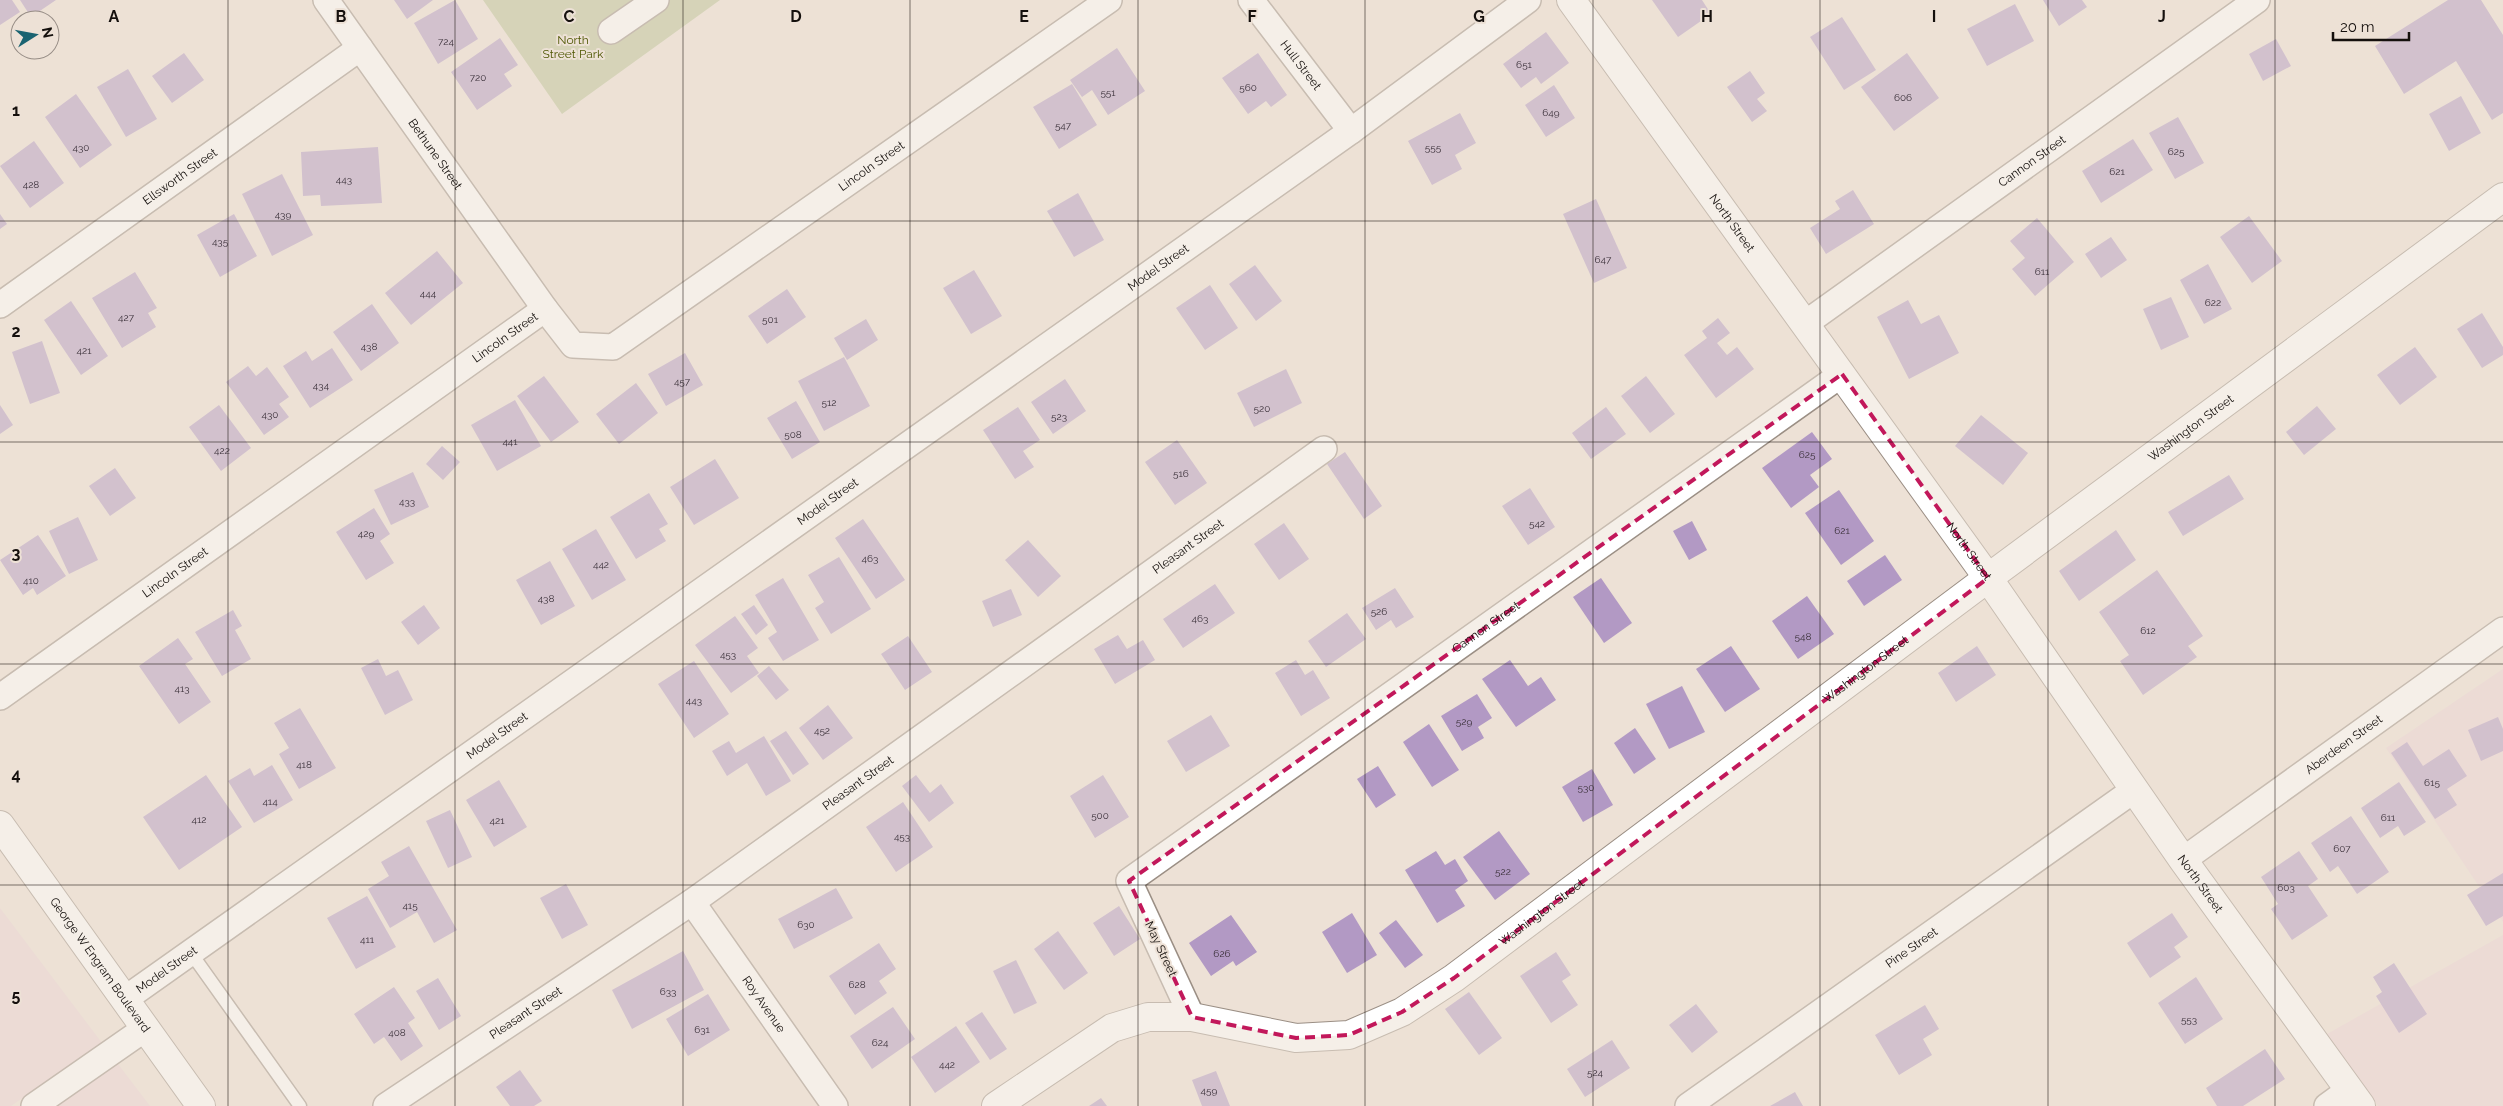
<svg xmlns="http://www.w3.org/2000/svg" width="2503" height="1106" viewBox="0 0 2503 1106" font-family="Raleway,sans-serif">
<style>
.commercial{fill:#ecd2d6}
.green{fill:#bac195}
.building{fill:#b299c4}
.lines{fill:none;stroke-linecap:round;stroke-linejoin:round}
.service-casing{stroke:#9b8f85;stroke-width:15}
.minor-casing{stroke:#9b8f85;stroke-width:28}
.tertiary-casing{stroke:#9b8f85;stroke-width:30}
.secondary-casing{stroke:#9b8f85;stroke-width:30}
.service{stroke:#fff;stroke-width:12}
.minor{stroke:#fff;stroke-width:25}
.tertiary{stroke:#fff;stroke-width:28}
.secondary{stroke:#fff;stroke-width:28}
.marked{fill:none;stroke:#c2185b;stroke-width:4;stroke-dasharray:10 6;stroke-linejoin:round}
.grid{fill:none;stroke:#15100d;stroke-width:1;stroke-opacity:0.55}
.labels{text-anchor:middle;stroke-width:4;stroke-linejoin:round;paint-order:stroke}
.number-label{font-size:10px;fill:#3c323b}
.park-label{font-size:12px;fill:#4f5703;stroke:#ede1d6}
.street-label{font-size:12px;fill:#15100d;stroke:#ede1d6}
.grid-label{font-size:16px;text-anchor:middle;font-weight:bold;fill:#15100d;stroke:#ede1d6;stroke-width:4;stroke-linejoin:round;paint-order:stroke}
</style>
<rect width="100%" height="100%" fill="#ede1d6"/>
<g class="commercial">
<path d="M2503 669V922L2386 748Z"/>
<path d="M0 908 102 1043 11 1106H0Z"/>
<path d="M2503 935V1106H2378L2327 1034Z"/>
<path d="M118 1064 150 1106H57Z"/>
</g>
<path class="green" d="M483 0H720L562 114Z"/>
<g class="building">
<path d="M0 0H12L20 12 0 25Z"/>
<path d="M20 0H56L31 17Z"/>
<path d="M394 0H433L407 19Z"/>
<path d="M455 0 478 39 438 64 414 23Z"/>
<path d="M1652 0H1702L1711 14 1678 37Z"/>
<path d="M2043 0H2082L2087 7 2059 26Z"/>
<path d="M2448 0H2481L2503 35V113L2492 120 2456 61 2404 94 2375 46Z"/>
<path d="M2015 4 2034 41 1987 66 1967 29Z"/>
<path d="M1842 17 1876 70 1844 90 1810 37Z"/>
<path d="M1546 32 1569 63 1541 84 1536 77 1521 88 1503 64Z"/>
<path d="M500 38 518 65 504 74 512 86 477 110 451 72Z"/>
<path d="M2276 39 2291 66 2263 81 2249 54Z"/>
<path d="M1117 48 1145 91 1108 115 1092 90 1082 97 1070 80Z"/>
<path d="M184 53 204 80 172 103 152 76Z"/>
<path d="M1258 53 1287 95 1271 107 1266 101 1248 114 1222 78Z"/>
<path d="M1907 53 1939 98 1894 131 1861 87Z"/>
<path d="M128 69 157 119 126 137 97 87Z"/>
<path d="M1750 71 1765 93 1757 99 1767 111 1752 122 1727 87Z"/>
<path d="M1072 84 1097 125 1059 149 1033 107Z"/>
<path d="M1554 85 1575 118 1546 137 1525 105Z"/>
<path d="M76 94 112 145 80 168 45 117Z"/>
<path d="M2461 96 2481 133 2449 151 2429 114Z"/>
<path d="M1460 113 1476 143 1455 155 1462 169 1432 185 1408 141Z"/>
<path d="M2178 117 2204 163 2175 179 2149 133Z"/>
<path d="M2133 139 2153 170 2101 203 2082 171Z"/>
<path d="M34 141 64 183 30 208 0 166Z"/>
<path d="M378 147 382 203 321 206 320 195 303 196 301 152Z"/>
<path d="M282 174 313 235 272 256 242 194Z"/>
<path d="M1853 190 1874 224 1826 254 1810 228 1840 209 1835 201Z"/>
<path d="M1078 193 1104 240 1074 257 1047 211Z"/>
<path d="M1596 199 1627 268 1594 283 1563 214Z"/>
<path d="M0 214 7 224 0 229Z"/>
<path d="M234 214 257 256 220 277 197 235Z"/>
<path d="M2249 216 2282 261 2252 283 2220 237Z"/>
<path d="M2037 218 2074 262 2035 296 2012 269 2025 258 2010 241Z"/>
<path d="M2111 237 2127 260 2101 278 2085 254Z"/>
<path d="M437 251 463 283 411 325 385 293Z"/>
<path d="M2208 264 2232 309 2204 324 2180 280Z"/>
<path d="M1255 265 1282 301 1256 321 1229 284Z"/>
<path d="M974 270 1002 316 971 334 943 288Z"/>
<path d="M135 272 157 308 148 313 156 327 122 348 92 298Z"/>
<path d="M1210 285 1238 328 1205 350 1176 308Z"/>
<path d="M787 289 806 317 767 344 748 316Z"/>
<path d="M2171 297 2189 337 2161 350 2143 309Z"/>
<path d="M1908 300 1921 324 1939 315 1959 353 1909 379 1877 317Z"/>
<path d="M71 301 108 356 81 375 44 320Z"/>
<path d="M372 304 399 343 361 371 333 332Z"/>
<path d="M2482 313 2503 347V355L2482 368 2457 329Z"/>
<path d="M1718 318 1730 333 1717 343 1727 355 1737 347 1754 369 1716 398 1684 355 1707 338 1702 331Z"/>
<path d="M866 319 878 340 847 360 834 338Z"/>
<path d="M42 341 60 393 30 404 12 352Z"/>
<path d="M2415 347 2437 377 2400 405 2377 375Z"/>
<path d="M332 348 353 380 310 408 283 366 306 351 312 361Z"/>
<path d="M685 353 703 385 666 406 648 374Z"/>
<path d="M844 357 870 406 824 431 798 381Z"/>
<path d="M248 366 256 376 267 367 289 397 279 404 289 417 264 435 226 382Z"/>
<path d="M1286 369 1302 403 1254 427 1237 393Z"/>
<path d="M544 376 579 422 551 442 517 396Z"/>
<path d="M1646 376 1675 414 1650 433 1621 396Z"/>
<path d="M1065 379 1086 411 1053 434 1031 402Z"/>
<path d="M636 383 658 413 619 444 596 414Z"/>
<path d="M515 400 541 446 497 471 471 425Z"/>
<path d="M796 401 820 442 792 459 767 418Z"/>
<path d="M0 405 13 425 0 434Z"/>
<path d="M219 405 251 448 221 471 189 427Z"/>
<path d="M2317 406 2336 429 2304 455 2286 432Z"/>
<path d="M1018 407 1040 440 1023 451 1034 467 1015 479 983 430Z"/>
<path d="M1606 407 1626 434 1591 459 1572 433Z"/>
<path d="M1981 415 2028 453 2003 485 1955 446Z"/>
<path d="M1812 432 1832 459 1810 475 1819 487 1791 508 1762 468Z"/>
<path d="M1177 440 1207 483 1175 505 1145 462Z"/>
<path d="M442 446 460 462 443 480 426 464Z"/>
<path d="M1345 452 1382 506 1364 519 1327 464Z"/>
<path d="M715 459 739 498 694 525 670 487Z"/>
<path d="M115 468 136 498 110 516 89 486Z"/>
<path d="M413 472 429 507 391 525 374 490Z"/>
<path d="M2229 475 2244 499 2183 536 2168 512Z"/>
<path d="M1530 488 1555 527 1528 545 1502 506Z"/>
<path d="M1839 490 1874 541 1841 565 1805 513Z"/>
<path d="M649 493 668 524 659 529 666 541 636 559 610 517Z"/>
<path d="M374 508 390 534 380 541 394 563 366 580 336 532Z"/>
<path d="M78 517 98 560 69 574 49 531Z"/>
<path d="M863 519 905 580 876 599 835 538Z"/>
<path d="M1692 521 1707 550 1689 560 1673 531Z"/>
<path d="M1284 523 1309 559 1279 580 1254 544Z"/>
<path d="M596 529 626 580 592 600 562 549Z"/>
<path d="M2116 530 2136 560 2079 601 2059 571Z"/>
<path d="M38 535 66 576 37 595 33 588 23 595 0 560Z"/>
<path d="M1028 540 1061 576 1038 597 1005 560Z"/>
<path d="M1885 555 1902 580 1864 606 1847 581Z"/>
<path d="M839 557 871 609 831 634 815 608 824 602 808 575Z"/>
<path d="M550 561 575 606 541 625 516 580Z"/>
<path d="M2157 570 2203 636 2188 646 2197 657 2143 695 2120 661 2129 655 2099 612Z"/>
<path d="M783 578 819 640 783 661 768 638 777 632 755 595Z"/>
<path d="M1601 578 1632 623 1604 643 1573 597Z"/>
<path d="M1215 584 1235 613 1183 648 1163 619Z"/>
<path d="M1395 588 1414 617 1396 628 1391 620 1376 630 1362 608Z"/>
<path d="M1011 589 1022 615 993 627 982 601Z"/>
<path d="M1807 596 1834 634 1798 659 1772 621Z"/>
<path d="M424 605 440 628 418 645 401 622Z"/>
<path d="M754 605 768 625 756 635 741 614Z"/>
<path d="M233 610 242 626 235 630 251 659 222 676 195 632Z"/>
<path d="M1347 613 1366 639 1326 667 1308 641Z"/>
<path d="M735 616 758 648 747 656 759 673 731 693 695 645Z"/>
<path d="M1118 635 1127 649 1143 640 1155 660 1115 684 1094 649Z"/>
<path d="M908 636 932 672 905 690 881 654Z"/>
<path d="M178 638 193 659 185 664 211 702 179 724 139 666Z"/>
<path d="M1731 646 1760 689 1725 712 1696 669Z"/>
<path d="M1977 646 1996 675 1956 702 1938 673Z"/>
<path d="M378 659 386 676 398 670 413 700 385 715 361 668Z"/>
<path d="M1296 660 1305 675 1313 670 1330 698 1301 716 1275 673Z"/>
<path d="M1510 660 1528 686 1541 677 1556 700 1516 727 1482 679Z"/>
<path d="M694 661 729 714 694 738 658 684Z"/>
<path d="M769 666 789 690 776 700 757 676Z"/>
<path d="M1682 686 1705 732 1669 749 1646 704Z"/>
<path d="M1477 694 1492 718 1478 727 1484 738 1462 751 1441 716Z"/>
<path d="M828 705 853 738 823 760 799 728Z"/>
<path d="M300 708 336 768 299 789 279 754 289 748 274 723Z"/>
<path d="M1211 715 1230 746 1186 772 1167 741Z"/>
<path d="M2498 717 2503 729V751L2481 761 2468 730Z"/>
<path d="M1429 724 1459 770 1432 787 1403 742Z"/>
<path d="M1635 728 1656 759 1634 774 1614 743Z"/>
<path d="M786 731 809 764 793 775 770 741Z"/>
<path d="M764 736 791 781 766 796 747 763 727 776 712 751 729 741 736 753Z"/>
<path d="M2407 742 2423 766 2449 749 2467 776 2447 789 2457 805 2435 819 2391 753Z"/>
<path d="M272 765 293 800 254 823 228 781 250 768 254 776Z"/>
<path d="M1378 766 1396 795 1376 808 1357 779Z"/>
<path d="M1592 769 1613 805 1583 822 1562 787Z"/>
<path d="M206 775 242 827 179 870 143 817Z"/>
<path d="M916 775 930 793 941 784 954 803 929 822 902 786Z"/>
<path d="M1103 775 1129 817 1095 838 1070 796Z"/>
<path d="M499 780 527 827 494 847 466 800Z"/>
<path d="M2399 782 2426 822 2404 836 2398 826 2380 838 2361 808Z"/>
<path d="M903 802 933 847 896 872 866 827Z"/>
<path d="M450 810 472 857 448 868 426 821Z"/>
<path d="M2351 816 2389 872 2357 894 2338 866 2330 872 2311 843Z"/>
<path d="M1499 831 1530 874 1495 900 1463 857Z"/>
<path d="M409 846 457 930 434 943 417 912 390 928 368 889 389 876 381 862Z"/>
<path d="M1436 851 1445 865 1455 859 1468 881 1455 890 1465 906 1437 923 1405 870Z"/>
<path d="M2299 851 2318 879 2308 886 2328 916 2292 940 2271 909 2278 904 2261 877Z"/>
<path d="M2503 873V916L2486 926 2467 895Z"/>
<path d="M566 884 588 925 562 939 540 898Z"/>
<path d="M836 888 853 918 794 949 778 919Z"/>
<path d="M367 896 396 947 356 969 327 918Z"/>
<path d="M1119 906 1140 939 1114 956 1093 923Z"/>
<path d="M1352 913 1377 955 1347 973 1322 932Z"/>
<path d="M2172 913 2188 937 2174 947 2181 957 2150 978 2127 943Z"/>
<path d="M1231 915 1257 952 1236 966 1233 961 1211 976 1189 943Z"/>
<path d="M1396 920 1423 955 1405 968 1379 933Z"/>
<path d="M1058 931 1088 973 1064 990 1034 949Z"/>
<path d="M879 943 896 969 879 981 887 993 855 1015 829 976Z"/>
<path d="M683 951 704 990 632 1029 612 990Z"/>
<path d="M1556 952 1571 975 1562 981 1578 1005 1551 1023 1520 976Z"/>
<path d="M1016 960 1037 1003 1014 1014 993 971Z"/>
<path d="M2394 963 2427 1014 2399 1033 2376 996 2382 992 2373 977Z"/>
<path d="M2196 977 2223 1019 2185 1044 2158 1003Z"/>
<path d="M438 978 461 1016 439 1030 416 991Z"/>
<path d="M394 987 415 1018 408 1023 423 1046 401 1061 384 1037 374 1044 354 1014Z"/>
<path d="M1469 992 1502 1038 1479 1055 1445 1009Z"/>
<path d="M708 994 730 1030 688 1056 666 1019Z"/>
<path d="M1696 1004 1718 1032 1692 1053 1669 1025Z"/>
<path d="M1925 1005 1939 1029 1923 1039 1932 1055 1899 1075 1875 1035Z"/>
<path d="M893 1007 915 1039 872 1069 850 1036Z"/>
<path d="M982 1012 1007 1049 990 1060 965 1023Z"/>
<path d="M956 1026 980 1062 935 1093 911 1057Z"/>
<path d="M1612 1040 1630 1068 1585 1097 1567 1069Z"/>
<path d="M2265 1049 2285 1079 2243 1106H2217L2206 1088Z"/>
<path d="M520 1070 542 1101 534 1106H510L496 1087Z"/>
<path d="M1216 1071 1230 1106H1202L1192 1080Z"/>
<path d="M1795 1092 1803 1106H1770Z"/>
<path d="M1101 1098 1107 1106H1089Z"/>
</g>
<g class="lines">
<defs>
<path id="service" d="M191 953 300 1106"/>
<g id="minor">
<path id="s1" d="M326 0 545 309 573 345 613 347 1109 0"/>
<path id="s2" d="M1251 0 1351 131"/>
<path d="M611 31 656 0"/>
<path id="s3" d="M0 305 360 48"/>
<path id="s4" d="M1806 323 2257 0"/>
<path id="s5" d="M0 697 545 309"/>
<path id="s6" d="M2183 860 2503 630"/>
<path id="s7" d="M692 902 835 1106"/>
<path id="s8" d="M125 999 1351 131 1528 0"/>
<path id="s9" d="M1192 1017 1129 881 1842 374"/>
<path d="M34 1106 146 1028"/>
<path id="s10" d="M386 1106 692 902 1324 449"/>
<path id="s11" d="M1688 1106 2134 790"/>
<path d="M2327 1106 2349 1090"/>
</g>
<g id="tertiary">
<path id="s12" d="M1571 0 1988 578 2183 860 2361 1106"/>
<path id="s13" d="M996 1106 1112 1028 1148 1017H1192L1296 1038 1349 1035 1402 1012 1454 978 1988 578 2503 197"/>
</g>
<g id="secondary">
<path id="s14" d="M0 825 201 1106"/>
</g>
</defs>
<use href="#service" class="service-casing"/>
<use href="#minor" class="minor-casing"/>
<use href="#tertiary" class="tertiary-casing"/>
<use href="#secondary" class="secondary-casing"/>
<use href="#service" class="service"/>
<use href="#minor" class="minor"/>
<use href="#tertiary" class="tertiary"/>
<use href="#secondary" class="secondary"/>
</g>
<path d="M0 0H2503V1106H0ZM1842 374 1988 578 1454 978 1402 1012 1349 1035 1296 1038 1192 1017 1129 881Z" fill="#ede1d6" fill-opacity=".55" fill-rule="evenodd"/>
<path class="marked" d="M1842 374 1988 578 1454 978 1402 1012 1349 1035 1296 1038 1192 1017 1129 881Z"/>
<path class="grid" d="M228 0V1106M455 0V1106M683 0V1106M910 0V1106M1138 0V1106M1365 0V1106M1593 0V1106M1820 0V1106M2048 0V1106M2275 0V1106M0 221H2503M0 442H2503M0 664H2503M0 885H2503"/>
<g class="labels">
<g class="number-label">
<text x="446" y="45">724</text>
<text x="1524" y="68">651</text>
<text x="478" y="81">720</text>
<text x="1248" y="91">560</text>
<text x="1108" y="96">551</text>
<text x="1903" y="101">606</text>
<text x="1551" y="116">649</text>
<text x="1063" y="129">547</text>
<text x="81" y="151">430</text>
<text x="1433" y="151">555</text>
<text x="2176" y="155">625</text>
<text x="2117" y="175">621</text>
<text x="344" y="183">443</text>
<text x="31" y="188">428</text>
<text x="283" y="218">439</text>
<text x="220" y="245">435</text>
<text x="1603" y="263">647</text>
<text x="2042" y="275">611</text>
<text x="428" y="297">444</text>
<text x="2213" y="306">622</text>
<text x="126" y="321">427</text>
<text x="770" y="323">501</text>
<text x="369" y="350">438</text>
<text x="84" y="354">421</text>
<text x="682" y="385">457</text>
<text x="321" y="389">434</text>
<text x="829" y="406">512</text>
<text x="1262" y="412">520</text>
<text x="270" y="418">430</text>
<text x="1059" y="420">523</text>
<text x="793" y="438">508</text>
<text x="510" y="445">441</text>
<text x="222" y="454">422</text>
<text x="1807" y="458">625</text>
<text x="1181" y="477">516</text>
<text x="407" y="505">433</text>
<text x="1537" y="527">542</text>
<text x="1842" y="534">621</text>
<text x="366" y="537">429</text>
<text x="870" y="562">463</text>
<text x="601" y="568">442</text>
<text x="31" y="584">410</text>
<text x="546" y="602">438</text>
<text x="1379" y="615">526</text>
<text x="1200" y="622">463</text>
<text x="2148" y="634">612</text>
<text x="1803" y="640">548</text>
<text x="728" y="658">453</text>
<text x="182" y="692">413</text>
<text x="694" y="704">443</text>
<text x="1464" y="725">529</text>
<text x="822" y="734">452</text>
<text x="304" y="768">418</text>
<text x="2432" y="786">615</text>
<text x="1586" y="791">530</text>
<text x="270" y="805">414</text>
<text x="1100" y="819">500</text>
<text x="2388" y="821">611</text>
<text x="199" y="823">412</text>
<text x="497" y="824">421</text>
<text x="902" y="840">453</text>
<text x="2342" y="852">607</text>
<text x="1503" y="875">522</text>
<text x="2286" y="891">603</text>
<text x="410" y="909">415</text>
<text x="806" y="928">630</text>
<text x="367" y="943">411</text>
<text x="1222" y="957">626</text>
<text x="857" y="988">628</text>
<text x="668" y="995">633</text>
<text x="2189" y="1023">553</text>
<text x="702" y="1033">631</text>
<text x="397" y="1036">408</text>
<text x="880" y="1046">624</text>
<text x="947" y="1068">442</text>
<text x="1595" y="1076">524</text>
<text x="1209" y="1094">459</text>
</g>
<g class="park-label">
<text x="573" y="44">North<tspan x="573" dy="14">Street Park</tspan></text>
</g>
<g class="street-label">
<text dy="4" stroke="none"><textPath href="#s2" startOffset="82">Hull Street</textPath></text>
<text dy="4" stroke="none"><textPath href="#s1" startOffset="189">Bethune Street</textPath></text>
<text dy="4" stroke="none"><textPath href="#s4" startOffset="278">Cannon Street</textPath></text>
<text dy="4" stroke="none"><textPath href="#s1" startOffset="780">Lincoln Street</textPath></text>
<text dy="4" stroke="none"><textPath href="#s3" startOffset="221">Ellsworth Street</textPath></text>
<text dy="4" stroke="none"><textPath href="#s12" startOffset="275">North Street</textPath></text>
<text dy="4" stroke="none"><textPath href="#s8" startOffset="1266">Model Street</textPath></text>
<text dy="4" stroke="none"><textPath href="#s5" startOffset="620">Lincoln Street</textPath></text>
<text dy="4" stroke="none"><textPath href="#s13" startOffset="1420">Washington Street</textPath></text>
<text dy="4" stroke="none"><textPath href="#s8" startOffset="861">Model Street</textPath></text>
<text dy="4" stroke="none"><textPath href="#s10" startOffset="978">Pleasant Street</textPath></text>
<text dy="4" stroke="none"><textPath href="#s12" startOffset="680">North Street</textPath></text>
<text dy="4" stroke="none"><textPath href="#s5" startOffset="215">Lincoln Street</textPath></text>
<text dy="4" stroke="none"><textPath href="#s9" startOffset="588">Cannon Street</textPath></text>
<text dy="4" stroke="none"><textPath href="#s13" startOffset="1015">Washington Street</textPath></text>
<text dy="4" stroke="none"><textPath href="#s8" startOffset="456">Model Street</textPath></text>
<text dy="4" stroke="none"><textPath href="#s6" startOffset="198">Aberdeen Street</textPath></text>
<text dy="4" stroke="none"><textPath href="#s10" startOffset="572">Pleasant Street</textPath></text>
<text dy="4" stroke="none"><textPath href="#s12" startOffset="1085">North Street</textPath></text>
<text dy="4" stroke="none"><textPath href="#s13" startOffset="610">Washington Street</textPath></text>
<text dy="4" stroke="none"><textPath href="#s11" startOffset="274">Pine Street</textPath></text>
<text transform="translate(1161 949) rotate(65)" y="4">May Street</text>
<text dy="4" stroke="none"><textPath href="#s14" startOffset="172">George W Engram Boulevard</textPath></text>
<text dy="4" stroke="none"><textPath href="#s8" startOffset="51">Model Street</textPath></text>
<text dy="4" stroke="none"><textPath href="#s7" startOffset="125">Roy Avenue</textPath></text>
<text dy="4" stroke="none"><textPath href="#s10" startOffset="168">Pleasant Street</textPath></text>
</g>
</g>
<g class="grid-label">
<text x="114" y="22">A</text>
<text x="341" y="22">B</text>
<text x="569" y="22">C</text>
<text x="796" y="22">D</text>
<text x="1024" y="22">E</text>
<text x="1252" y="22">F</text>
<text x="1479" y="22">G</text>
<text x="1707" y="22">H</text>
<text x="1934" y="22">I</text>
<text x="2162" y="22">J</text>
<text x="16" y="116">1</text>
<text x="16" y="337">2</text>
<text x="16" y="559">3</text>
<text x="16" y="780">4</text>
<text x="16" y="1001">5</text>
</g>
<g transform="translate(35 35) rotate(79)"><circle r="24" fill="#ede1d6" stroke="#978d86"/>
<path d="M0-4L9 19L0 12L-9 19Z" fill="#1a6371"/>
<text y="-8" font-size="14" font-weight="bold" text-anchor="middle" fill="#15100d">N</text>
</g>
<path d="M2333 32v8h76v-8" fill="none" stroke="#15100d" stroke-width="2.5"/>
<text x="2340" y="32" font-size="15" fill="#15100d" stroke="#ede1d6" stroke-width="4" paint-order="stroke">20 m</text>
</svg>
